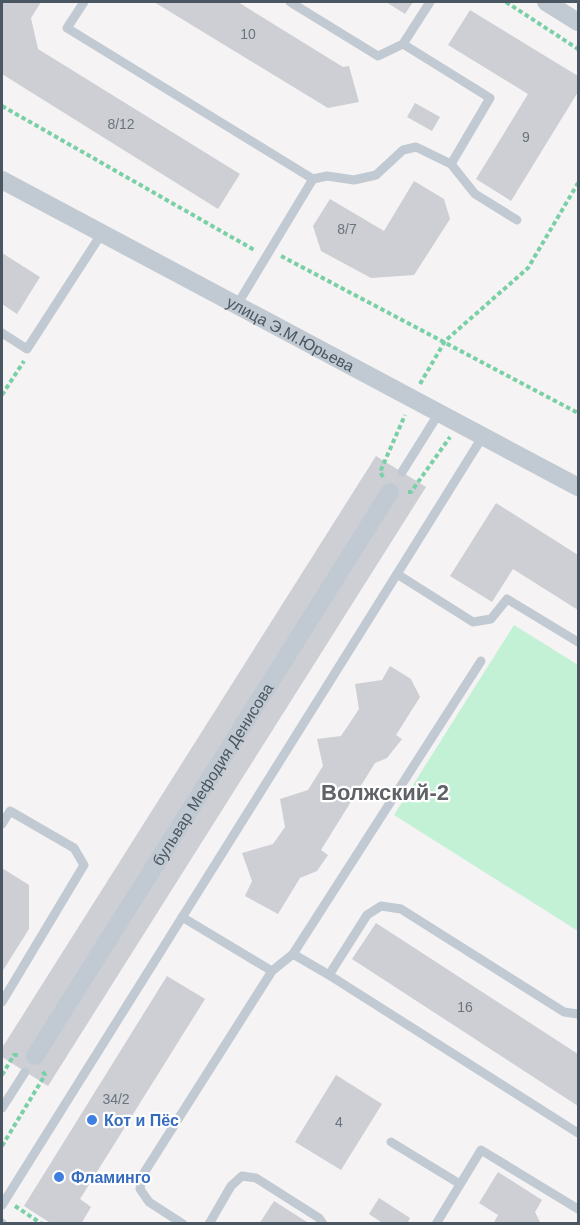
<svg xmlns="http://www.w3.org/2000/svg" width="580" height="1225" viewBox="0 0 580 1225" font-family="Helvetica,sans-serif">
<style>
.green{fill:#c3f1d5}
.building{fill:#cdcfd5}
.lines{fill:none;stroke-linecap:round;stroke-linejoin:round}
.path{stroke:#7ad0a6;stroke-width:4;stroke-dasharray:4.5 3;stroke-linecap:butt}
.lane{stroke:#c1cad2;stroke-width:9}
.street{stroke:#c1cad2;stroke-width:18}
.shop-dot{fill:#3f7fe0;stroke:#fff;stroke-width:2}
.labels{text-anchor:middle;stroke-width:4.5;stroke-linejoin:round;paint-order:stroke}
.number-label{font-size:14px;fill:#6b747e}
.street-label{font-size:16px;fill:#4a5661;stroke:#fff}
.shop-label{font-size:16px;font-weight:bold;fill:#366cbe;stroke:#fff;text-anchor:start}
.district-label{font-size:22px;font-weight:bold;fill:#5f6368;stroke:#fff}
</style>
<rect width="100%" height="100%" fill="#f5f3f3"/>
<path class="green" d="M514 625 578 665V931L394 815Z"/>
<g class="building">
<path d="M2 2H41L31 18 38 49 240 174 218 209 2 74Z"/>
<path d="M154 2H238L343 67 349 66 359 102 328 108Z"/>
<path d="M386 2H413L405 14Z"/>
<path d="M470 10 578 76V92L511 201 476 179 528 94 448 45Z"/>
<path d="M415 103 440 117 432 131 407 117Z"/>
<path d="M414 181 444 199 450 219 414 275 371 278 321 251 313 226 330 199 384 231Z"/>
<path d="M2 253 40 277 17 314 2 304Z"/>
<path d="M376 456 426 487 48 1086 2 1057V1048Z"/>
<path d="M496 503 578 555V610L513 569 492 602 450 576Z"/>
<path d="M390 666 411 679 420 697 396 735 402 739 387 758 375 763 321 850 328 855 317 871 300 878 278 914 245 896 252 881 242 853 273 844 285 827 280 799 308 790 323 766 317 739 341 736 359 709 355 684 382 680Z"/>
<path d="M2 868 29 885V929L2 972Z"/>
<path d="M376 923 578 1054V1106L352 959Z"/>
<path d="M167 976 205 999 80 1199 91 1207 81 1224H52L24 1206Z"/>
<path d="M336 1075 382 1104 341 1170 295 1142Z"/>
<path d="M498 1172 542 1200 535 1212 541 1224H493L498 1215 479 1203Z"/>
<path d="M379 1198 410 1218 407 1224H384L369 1214Z"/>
<path d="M274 1201 310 1224H259Z"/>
</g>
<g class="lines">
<g class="path">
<path d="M506 2 578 49"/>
<path d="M2 106 256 251"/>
<path d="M281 256 578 413"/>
<path d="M420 384 445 341 528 268 578 183"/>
<path d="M2 395 24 361"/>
<path d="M383 477 380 472 405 415"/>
<path d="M408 492H411L450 437"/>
<path d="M2 1075 14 1055H19"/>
<path d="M2 1146 45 1075 42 1070"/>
<path d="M15 1206 42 1224"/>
</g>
<g class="lane">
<path d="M84 2 67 28 313 179 237 305"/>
<path d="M290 2 378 56 403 44 430 2"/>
<path d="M451 164 475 194 517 220"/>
<path d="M313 179 327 176 354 180 376 175 403 150 416 147 451 164 490 98 403 44"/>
<path d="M2 333 27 349 102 233"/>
<path d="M483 436 397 574 473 622 491 619 507 599 578 642"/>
<path d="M402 472 439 413"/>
<path d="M2 824 10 811 74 848 84 865 2 1002"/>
<path d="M182 917 272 971"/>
<path d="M293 954 329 975 578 1133"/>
<path d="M329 975 367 915 381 906 401 909 564 1012 578 1014"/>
<path d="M2 1108 25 1072"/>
<path d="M391 1142 460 1184"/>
<path d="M2 1205 397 574"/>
<path d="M2 1223V1224"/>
<path d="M183 1224 149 1202 140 1189 142 1176 272 971 293 954 481 661"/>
<path d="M209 1224 231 1186 242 1176 256 1178 319 1218 323 1224"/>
<path d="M436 1224 481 1150 578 1209"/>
</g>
<g class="street">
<path d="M546 2 578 22"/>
<path id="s1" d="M2 180 578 487"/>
<path id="s2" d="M35 1056 390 492"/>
</g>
</g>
<g class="shop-dot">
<circle cx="92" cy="1120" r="6"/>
<circle cx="59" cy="1177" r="6"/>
</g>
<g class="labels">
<g class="number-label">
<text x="248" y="39">10</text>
<text x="121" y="129">8/12</text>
<text x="526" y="142">9</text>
<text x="347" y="234">8/7</text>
<text x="465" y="1012">16</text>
<text x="116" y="1104">34/2</text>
<text x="339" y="1127">4</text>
</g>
<g class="street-label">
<text dy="6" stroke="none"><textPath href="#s1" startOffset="327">улица Э.М.Юрьева</textPath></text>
<text dy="6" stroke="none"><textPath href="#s2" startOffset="333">бульвар Мефодия Денисова</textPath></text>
</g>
<g class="shop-label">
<text x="104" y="1126">Кот и Пёс</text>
<text x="71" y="1183">Фламинго</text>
</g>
<g class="district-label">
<text x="385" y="800">Волжский-2</text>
</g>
</g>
<rect width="580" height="1225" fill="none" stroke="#4a5661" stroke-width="6"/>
</svg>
